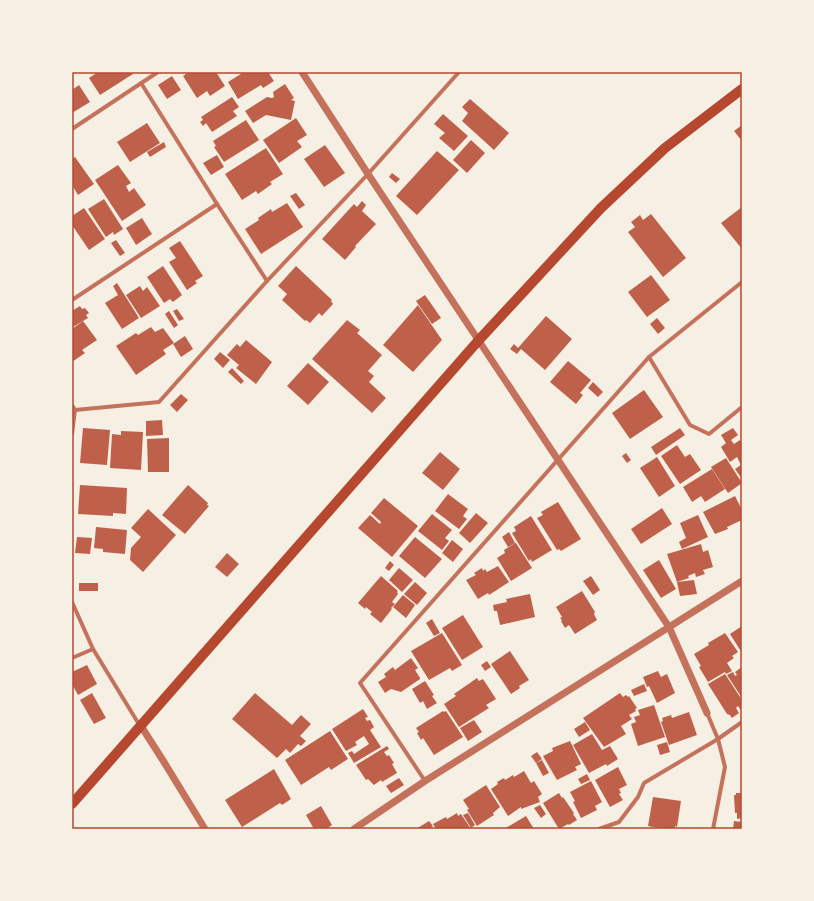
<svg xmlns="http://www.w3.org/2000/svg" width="814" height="901" viewBox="0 0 814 901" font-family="Arial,sans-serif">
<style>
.building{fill:#bf614a}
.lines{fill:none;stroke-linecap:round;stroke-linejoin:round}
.minor{stroke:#c5725c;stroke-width:4}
.tertiary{stroke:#c5725c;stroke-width:7}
.primary{stroke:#b5482f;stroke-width:10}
.neatline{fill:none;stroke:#b5482f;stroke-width:1.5}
</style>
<rect width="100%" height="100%" fill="#f6efe4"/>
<g class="building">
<path d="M98 72H132L133 74 100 95 89 78Z"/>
<path d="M189 72H216L225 86 210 96 207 91 197 98 183 76Z"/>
<path d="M244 72H268L274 81 263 88 261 85 238 99 228 82Z"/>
<path d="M172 76 181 90 167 99 158 85Z"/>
<path d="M285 84 294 98 291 100 295 101 291 120 266 115 253 123 245 111 267 97 272 98 274 97 273 92Z"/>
<path d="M79 85 90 102 72 113V90Z"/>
<path d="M232 97 239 107 233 111 237 116 212 132 206 123 203 126 200 122 203 120 201 117Z"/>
<path d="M470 99 509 133 494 150 462 121 468 113 462 107Z"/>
<path d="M443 114 468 136 454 151 439 138 445 133 434 124Z"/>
<path d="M296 118 307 135 297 141 302 147 279 163 263 140Z"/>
<path d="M246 120 259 140 224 162 214 147 216 146 213 141Z"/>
<path d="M147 123 160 143 130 162 117 142Z"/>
<path d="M742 125V141L734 131Z"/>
<path d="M471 140 485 153 467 173 453 160Z"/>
<path d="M164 142 166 147 150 157 147 152Z"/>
<path d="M325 145 345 173 324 187 304 159Z"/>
<path d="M266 148 283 174 270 182 272 184 258 194 256 191 242 200 225 174Z"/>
<path d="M437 151 459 170 417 215 396 196Z"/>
<path d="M217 155 224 167 211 175 203 163Z"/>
<path d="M75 157 94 184 78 195 72 185V159Z"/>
<path d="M118 165 131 183 126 186 129 192 134 188 146 205 122 221 95 180Z"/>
<path d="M392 173 400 179 396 183 389 177Z"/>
<path d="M296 193 305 205 299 209 290 196Z"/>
<path d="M104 199 123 229 114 235 113 232 106 237 88 209Z"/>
<path d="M362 201 366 205 362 211 376 224 355 246 356 247 345 260 322 239 354 204 357 207Z"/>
<path d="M287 203 303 227 261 254 245 229 259 220 258 218 271 209 272 212Z"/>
<path d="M742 207V249L721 223Z"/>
<path d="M84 208 105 239 89 250 72 225V216Z"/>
<path d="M651 214 686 258 663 277 628 232 635 227 631 222 640 215 643 220Z"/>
<path d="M142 218 152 234 136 245 126 228Z"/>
<path d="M116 240 125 253 120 256 111 243Z"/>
<path d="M180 241 203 276 195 281 197 283 187 290 169 262 176 258 169 248Z"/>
<path d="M163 266 182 295 173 302 170 299 164 303 147 277Z"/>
<path d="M296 266 332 300 331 301 333 304 322 316 319 313 310 323 306 320 305 321 282 300 287 294 278 286Z"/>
<path d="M651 275 670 300 647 317 628 292Z"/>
<path d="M117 283 139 318 122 329 105 303 118 295 113 286Z"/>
<path d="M140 286 143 291 147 287 160 306 141 318 126 295Z"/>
<path d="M425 295 441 318 432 324 416 301Z"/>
<path d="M418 305 442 340 413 372 383 345Z"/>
<path d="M80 306 82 309 85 308 89 313 86 315 88 318 73 327 72 311Z"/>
<path d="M177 309 184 319 179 321 173 311Z"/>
<path d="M169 311 178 325 174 328 165 314Z"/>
<path d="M546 316 572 339 545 370 521 349 517 354 510 349 514 344 518 348Z"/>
<path d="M657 318 665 328 658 334 650 324Z"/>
<path d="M347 320 360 330 357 333 382 355 368 371 374 376 369 382 386 398 372 413 312 359Z"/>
<path d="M83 321 97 340 82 350 85 353 72 362V329Z"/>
<path d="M151 327 155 332 163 328 174 343 163 350 166 354 136 375 116 346 136 333 138 335Z"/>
<path d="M185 336 193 349 181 357 173 344Z"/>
<path d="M246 340 272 362 256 384 236 368 239 365 227 355 237 344 240 347Z"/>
<path d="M220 352 230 360 223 368 214 359Z"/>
<path d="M568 361 591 380 580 393 583 395 576 404 550 382Z"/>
<path d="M308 363 329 382 308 405 287 386Z"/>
<path d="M232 368 244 381 241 384 228 372Z"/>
<path d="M593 382 603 392 598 397 588 388Z"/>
<path d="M644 390 663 417 630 439 612 413Z"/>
<path d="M181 394 188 400 177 412 170 405Z"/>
<path d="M162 420 163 435 146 436V421Z"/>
<path d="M83 428 110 430 107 465 80 463Z"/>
<path d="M680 428 685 435 656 455 651 447Z"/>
<path d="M733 428 738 435 731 440 734 444 740 440 742 443V479L735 469 741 465 737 457 730 462 721 447 726 443 721 435Z"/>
<path d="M121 431 143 432 141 470 110 468 112 434 121 435Z"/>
<path d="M169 438V472H148L147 439Z"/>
<path d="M677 445 685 457 690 454 701 470 680 484 661 456Z"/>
<path d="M440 452 460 469 443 490 422 473Z"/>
<path d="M626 453 631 460 627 463 622 456Z"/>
<path d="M657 457 675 486 659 497 640 468Z"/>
<path d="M726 458 742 483 728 493 711 467Z"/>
<path d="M712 469 725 489 705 502 701 496 692 502 683 487Z"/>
<path d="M80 485 127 488 126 514 113 513V516L78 514Z"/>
<path d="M188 485 208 503 207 505 209 506 185 534 162 515Z"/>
<path d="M448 494 468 509 463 516 467 519 459 529 435 511Z"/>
<path d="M735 496 742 510V520L727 527 728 529 715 534 703 512Z"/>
<path d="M384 498 418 526 392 557 358 528 370 515 380 524 381 522 371 513Z"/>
<path d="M558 502 581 539 561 551 559 549 557 550 537 518 543 515 541 512Z"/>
<path d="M662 508 672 524 641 544 631 529Z"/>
<path d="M148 509 176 535 143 572 130 560 131 548 141 537 131 528Z"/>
<path d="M476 513 488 523 470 543 459 533Z"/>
<path d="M432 514 452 530 445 538 449 541 442 550 418 531Z"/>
<path d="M698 515 708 537 682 549 679 542 686 538 680 523Z"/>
<path d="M531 516 552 550 532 562 531 559 529 561 512 533 516 531 514 527Z"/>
<path d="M96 527 127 530 125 554 103 552V549L94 548Z"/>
<path d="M509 532 515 543 508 547 502 537Z"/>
<path d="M77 537 92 538 90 554 75 553Z"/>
<path d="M415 537 442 559 425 578 399 556Z"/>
<path d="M452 540 463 549 453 562 442 553Z"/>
<path d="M515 543H516L532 568 511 581 497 558 505 553 504 550Z"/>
<path d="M701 544 703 552 708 550 713 567 703 570 705 574 696 577 695 573 688 576 689 578 677 582 667 554Z"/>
<path d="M227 553 239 564 227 577 215 567Z"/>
<path d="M659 560 676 589 661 598 643 570Z"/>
<path d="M390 561 394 565 389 571 385 568Z"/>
<path d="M498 566 509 582 489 595 488 593 478 599 466 580 476 575 474 573 482 568 483 571 485 569 487 572Z"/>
<path d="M399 568 413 580 402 592 389 580Z"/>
<path d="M381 576 398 591 397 592 398 594 392 602 395 604 391 608 392 609 381 623 370 614 372 612 366 607 365 609 358 603Z"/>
<path d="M591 576 600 590 593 595 583 581Z"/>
<path d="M694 580 697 594 680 596 677 582Z"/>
<path d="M415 582 427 593 417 605 404 594Z"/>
<rect x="79" y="583" width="19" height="8"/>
<path d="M582 591 595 612 594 614 597 620 575 634 569 625 565 628 561 621 562 620 560 618 562 617 556 607Z"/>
<path d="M530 594 535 617 500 625 497 611H494L493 605 507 602 506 599Z"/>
<path d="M403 595 415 605 406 618 393 607Z"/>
<path d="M463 615 483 647 462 660 442 628Z"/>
<path d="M432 619 440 633 434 636 426 623Z"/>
<path d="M742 626V653L730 634Z"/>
<path d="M442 633 462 665 452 671 450 668 429 680 411 651Z"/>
<path d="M725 633 738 652 732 656 734 658 727 663 732 671 726 674 725 672 708 682 699 667 701 666 694 654 709 645 708 643Z"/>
<path d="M510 651 529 680 519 686 520 688 511 694 491 664Z"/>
<path d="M411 658 418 668 415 670 420 678V679L401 692 391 689 385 693 378 682 386 677 384 674 393 667 395 670Z"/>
<path d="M487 661 491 667 485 671 481 665Z"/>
<path d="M87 665 97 684 78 695 72 684V672Z"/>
<path d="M742 667V698L727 675 733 672 735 676 737 675 735 672Z"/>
<path d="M658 671 661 677 667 674 675 693 657 703 649 686 647 687 643 677Z"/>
<path d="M725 674 742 700V712L738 706 736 708 739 713 732 718 730 715 727 714 708 684Z"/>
<path d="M477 678 479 681 483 679 496 699 486 705 489 708 459 727 444 704 456 696 454 694Z"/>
<path d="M425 681 434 695 432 696 437 703 427 709 423 701 420 703 412 689Z"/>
<path d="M644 684 647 691 634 696 631 690Z"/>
<path d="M92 693 106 718 94 724 80 700Z"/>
<path d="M255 693 292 725 301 715 311 724 300 736 306 741 301 746 298 744 290 753 286 749 277 758 232 719Z"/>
<path d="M620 693 623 697 626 695 628 697 629 696 637 708 635 709 636 711 629 715 632 719 621 726 626 734 604 747 583 718Z"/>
<path d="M654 705 665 737 638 746 631 724 636 722 634 717 640 715 638 710Z"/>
<path d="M363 709 368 717 365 718 367 721 370 720 374 727 370 730 381 747 354 763 348 753 352 751 354 754 369 744 364 736 355 742 357 745 346 751 332 729Z"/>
<path d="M443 711 444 712 446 711 463 737 434 755 423 738 421 740 417 733 419 732 416 728Z"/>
<path d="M689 712 697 735 669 745 661 722 663 721 662 718 671 715 672 718Z"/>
<path d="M474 720 482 732 468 741 460 728Z"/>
<path d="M585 722 590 730 579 737 574 729Z"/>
<path d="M330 731 348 759 331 770 329 767 301 785 285 760Z"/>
<path d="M592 734 602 750 610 746 618 759 607 766 606 764 589 773 573 745Z"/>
<path d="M570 741 581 764 575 767 577 770 557 780 543 756 553 751 552 748Z"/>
<path d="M667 742 670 752 660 755 657 745Z"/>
<path d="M387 746 389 749 384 752 387 756 389 755 394 763 392 764 397 773 382 782 381 780 374 785 368 779 366 780 356 765Z"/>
<path d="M537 752 542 759 536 763 531 756Z"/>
<path d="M542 760 549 773 543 776 536 763Z"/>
<path d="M618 767 627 785 619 789 621 793 619 794 623 800 610 807 595 780Z"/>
<path d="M274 769 291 799 282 805 280 803 242 827 225 800Z"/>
<path d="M524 771 531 783 534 781 542 794 538 797 540 802 521 809V807L508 816 491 789 498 784 497 782 504 778 505 780 513 775 514 777Z"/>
<path d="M587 774 590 780 581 784 578 779Z"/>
<path d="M399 778 404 785 391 793 386 786Z"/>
<path d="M591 781 602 802 595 806 597 810 581 818 573 802 575 801 570 792Z"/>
<path d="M486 785 500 807 493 813 494 815 477 826 467 810 469 809 463 800Z"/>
<path d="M559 793 562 798 563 797 574 813 573 814 577 820 569 825 568 824 559 829 543 803Z"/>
<path d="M736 793H742V818L737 819V813H735L734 795H736Z"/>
<path d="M653 797 681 801 677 827 675 826 674 829H663L648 826Z"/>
<path d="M540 805 546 814 541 818 534 808Z"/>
<path d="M321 806 332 825 326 829H314L306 815Z"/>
<path d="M457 813 458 816 461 814 471 829H436L433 824 446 817 447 819Z"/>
<path d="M468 813 475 825 471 828 463 815Z"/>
<path d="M526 816 534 829H504Z"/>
<path d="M429 821 433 826 429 829H416Z"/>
<path d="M734 821 742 822V829H733Z"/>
</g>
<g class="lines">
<g class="minor">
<path d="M141 83 217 204 267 281"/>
<path d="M72 129 158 72"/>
<path d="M72 300 217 204"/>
<path d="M649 357 690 425 709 434 742 407"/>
<path d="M72 405 75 410 159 402 267 281 368 174 459 72"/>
<path d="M72 434 75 410"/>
<path d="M72 602 93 649 140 726"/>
<path d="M72 658 93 649"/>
<path d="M707 713 718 739 725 767 713 829"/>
<path d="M425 781 360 683 649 357 742 282"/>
<path d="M599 829 619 822 638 797 644 783 718 739 742 722"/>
</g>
<g class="tertiary">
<path d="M302 72 368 174 669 627 707 713"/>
<path d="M141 726 164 762 205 829"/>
<path d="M354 829 425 781 742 581"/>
</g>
<path class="primary" d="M72 804 478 341 601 208 665 148 742 89"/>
</g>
<rect width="814" height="901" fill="none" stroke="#f6efe4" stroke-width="146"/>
<rect x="73" y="73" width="668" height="755" class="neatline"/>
</svg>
